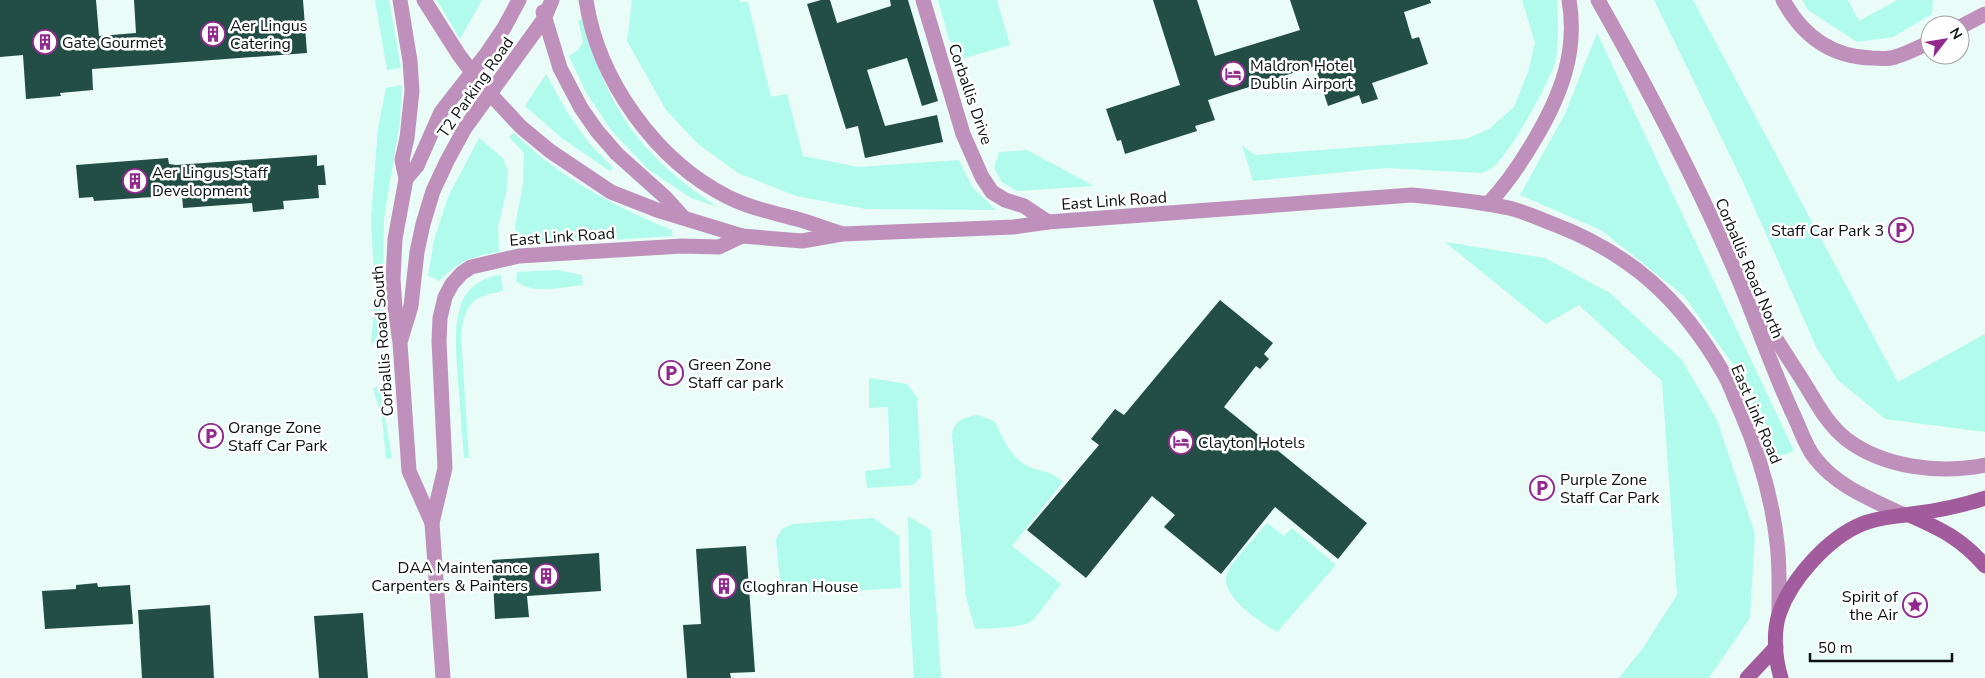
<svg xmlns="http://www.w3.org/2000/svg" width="1985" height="678" viewBox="0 0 1985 678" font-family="'Nunito Sans',sans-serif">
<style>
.green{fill:#b0fbec}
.building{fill:#234e46}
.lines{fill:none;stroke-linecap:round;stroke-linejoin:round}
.street{stroke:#c090bc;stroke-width:15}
.secondary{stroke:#a25c9e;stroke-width:15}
.labels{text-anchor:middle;stroke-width:5;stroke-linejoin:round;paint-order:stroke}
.poi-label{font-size:16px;fill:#0b1110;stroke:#fff;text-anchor:start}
.street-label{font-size:16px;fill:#0b1110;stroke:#fff}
</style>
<rect width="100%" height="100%" fill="#eafcf8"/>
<g class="green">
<path d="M375 0H389L401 68 387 70Z"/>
<path d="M437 0H482L460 39Z"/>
<path d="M632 0H739L740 2H748L771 97 787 94 803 156 858 167 959 160 972 187 996 210 866 209 796 196 738 173 698 144 666 110 627 41Z"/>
<path d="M938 0H997L1010 45 961 59 949 39Z"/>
<path d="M1522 0H1557C1558 19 1559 39 1556 58 1552 79 1509 156 1492 168 1489 170 1485 171 1482 173L1386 168 1253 181 1242 145 1255 155 1466 139 1489 129 1514 107 1528 72 1535 43Z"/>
<path d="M1654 0H1693L1898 382 1985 334V432L1885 419 1838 380 1817 349 1742 180Z"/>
<path d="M1802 0H1848L1859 21 1897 0H1933L1932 14 1893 37 1857 42 1808 10Z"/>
<path d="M583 19C606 107 641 157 718 207L691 198 649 170 611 130 586 92 569 56 578 50 583 42 578 20Z"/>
<path d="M1597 33 1794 451 1776 457 1739 373 1684 296 1601 230 1520 195 1565 114Z"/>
<path d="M546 74 567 112 589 143 613 168 610 171 563 139 525 106Z"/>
<path d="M402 85 400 121 384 218 383 294 376 342 371 344 375 294 371 220 378 128 386 88Z"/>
<path d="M514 133C559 177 613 206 672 230L673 236 518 246 515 226 523 184 524 153 509 137Z"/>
<path d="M479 138 503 158 508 171 507 190 498 227 499 252C471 257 460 260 439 281L428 276 434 240 448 197Z"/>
<path d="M1027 150 1094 186 1017 191 1002 182 994 168 999 152Z"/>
<path d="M1445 242 1545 258 1610 293 1682 360 1717 420 1755 534 1750 618 1709 678H1619L1643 648 1677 595 1662 381 1579 305 1546 324Z"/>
<path d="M557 270 582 275 583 285C562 287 532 295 516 281L517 272Z"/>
<path d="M501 275 503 291C471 297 466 303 461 335L469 458H464C462 432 460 407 458 381 457 355 452 327 462 302 468 286 486 276 501 275Z"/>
<path d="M869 378 907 384 917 397 921 477 913 485 867 488 865 471 890 468 888 407 869 408Z"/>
<path d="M380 387 392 458 386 459 382 418 373 388Z"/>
<path d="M977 415 994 421C1003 436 1008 454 1024 464 1038 473 1048 468 1063 482L1012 546 1061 584C1052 595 1043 608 1034 619 1025 629 989 628 975 629L966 597 952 435C955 420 962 418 977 415Z"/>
<path d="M908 516 931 530 941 678H914L910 614Z"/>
<path d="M873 518 899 536 901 588 798 594 785 590 780 582 776 539 782 529 793 524Z"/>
<path d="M1267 523 1284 536 1292 528 1336 565 1277 632C1262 623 1216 595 1228 571 1235 558 1256 536 1267 523Z"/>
</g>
<g class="building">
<path d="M0 0H96L99 36 136 33 134 0H303L307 53 92 69 93 90 60 93 61 96 26 99 23 55 0 57Z"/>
<path d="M821 0H830L837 23 891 6 890 0H908L938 101 922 106 907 58 867 70 885 126 937 115 943 142 865 158 858 126 846 129 807 4Z"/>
<path d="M1153 0H1197L1215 56 1300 30 1290 0H1430L1431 3 1404 12 1412 39 1419 37 1428 64 1372 83 1378 99 1362 104 1359 95 1328 106 1315 66 1208 100 1215 120 1195 126 1197 131 1125 154 1121 140 1117 141 1106 109 1180 85Z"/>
<path d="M317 155V166L324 165 326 185H318L319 198 283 201 284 209 253 212 252 203 183 208 182 195 94 201 93 197 79 198 76 165 168 158 169 164 176 165Z"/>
<path d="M1220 300 1273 343 1264 354 1269 359 1260 369 1256 366 1224 407 1367 523 1338 559 1275 507 1221 574 1164 527 1175 515 1152 496 1086 578 1027 530 1099 445 1091 439 1115 409 1124 415Z"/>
<path d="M746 546 755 672 730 673 731 678H687L683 625 701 624 696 549Z"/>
<path d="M599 553 601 591 527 596 529 617 495 619 492 560Z"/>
<path d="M97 583 98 587 130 585 133 624 45 629 42 591 76 589V585Z"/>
<path d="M210 605 214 678H142L138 610Z"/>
<path d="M363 613 368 678H319L314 616Z"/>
</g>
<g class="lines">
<g class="street">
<path d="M400 0 410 61 412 91 407 138 402 160 406 179 395 239 393 279 395 308 400 343 409 471 432 523 443 678"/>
<path d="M424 0 459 55 481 84 521 127 550 151 611 192 657 210 742 236 802 241 842 234 1014 227 1048 222 1412 195C1444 198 1477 201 1509 208 1522 211 1536 217 1548 222 1630 252 1681 299 1724 374 1731 386 1735 400 1741 412 1759 454 1772 497 1777 543 1780 566 1779 591 1779 615"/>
<path d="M586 0C598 80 656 161 728 197 750 208 774 213 797 219 812 223 826 229 840 233"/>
<path d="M923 0 963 134 982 177 992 192 1005 200 1024 206 1048 222"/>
<path d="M1598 0C1650 92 1700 187 1741 285 1759 329 1774 374 1795 418 1801 431 1806 447 1815 458 1837 487 1873 500 1904 515"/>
<path d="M1783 0C1802 35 1831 57 1872 58 1878 58 1885 59 1891 58 1904 55 1918 48 1930 42"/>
<path d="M543 12 560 68 581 108 597 131 617 154 665 197 683 217"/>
<path d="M1960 27 1985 14"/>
<path d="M406 179 417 166 441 112 487 53 504 28 519 0"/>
<path d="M1488 204C1507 184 1521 163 1535 139 1561 95 1578 51 1569 0"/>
<path d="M1758 311C1773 334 1788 358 1803 381 1816 402 1827 424 1846 439 1884 468 1940 474 1985 465"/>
<path d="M401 339 411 306 417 252 423 224 433 191 447 161 465 128 544 19 552 0"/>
<path d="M432 523 445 468 439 341 440 318 445 297 452 284 462 273 471 267 519 256 682 246 719 247 742 236"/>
</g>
<g class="secondary">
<path d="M1909 515C1941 529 1962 539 1985 566"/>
<path d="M1747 678 1776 647"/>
<path d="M1781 678C1775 659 1773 633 1779 614 1791 579 1828 538 1862 524 1878 517 1894 517 1911 514 1936 511 1961 506 1985 498"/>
</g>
</g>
<defs>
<symbol id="building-ring" viewBox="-11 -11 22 22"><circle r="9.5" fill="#fff" stroke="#91298e" stroke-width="1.5"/><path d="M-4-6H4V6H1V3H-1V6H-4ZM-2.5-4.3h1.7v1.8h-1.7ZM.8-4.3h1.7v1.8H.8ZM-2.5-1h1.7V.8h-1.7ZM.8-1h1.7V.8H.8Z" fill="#91298e"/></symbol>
<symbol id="hotel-ring" viewBox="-11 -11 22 22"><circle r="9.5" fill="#fff" stroke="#91298e" stroke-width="1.5"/><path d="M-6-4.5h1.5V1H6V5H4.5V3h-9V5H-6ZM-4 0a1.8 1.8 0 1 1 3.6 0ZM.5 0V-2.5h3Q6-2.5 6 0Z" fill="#91298e"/></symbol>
<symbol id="parking-ring" viewBox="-11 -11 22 22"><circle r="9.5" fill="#fff" stroke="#91298e" stroke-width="1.5"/><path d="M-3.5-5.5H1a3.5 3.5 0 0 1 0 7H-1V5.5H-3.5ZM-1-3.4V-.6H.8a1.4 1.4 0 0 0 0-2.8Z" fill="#91298e"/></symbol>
<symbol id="sight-ring" viewBox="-11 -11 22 22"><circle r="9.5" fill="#fff" stroke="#91298e" stroke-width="1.5"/><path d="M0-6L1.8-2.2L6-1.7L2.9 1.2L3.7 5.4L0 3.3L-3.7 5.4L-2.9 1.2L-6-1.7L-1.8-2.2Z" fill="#91298e"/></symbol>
</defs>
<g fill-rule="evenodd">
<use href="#building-ring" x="199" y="20" width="28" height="28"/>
<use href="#building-ring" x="31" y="28" width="28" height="28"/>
<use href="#hotel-ring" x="1219" y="60" width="28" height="28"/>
<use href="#building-ring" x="121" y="167" width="28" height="28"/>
<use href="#parking-ring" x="1887" y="216" width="28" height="28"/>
<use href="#parking-ring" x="657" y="359" width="28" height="28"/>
<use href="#parking-ring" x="197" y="422" width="28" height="28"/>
<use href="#hotel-ring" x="1167" y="428" width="28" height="28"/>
<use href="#parking-ring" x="1528" y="474" width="28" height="28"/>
<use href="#building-ring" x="532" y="562" width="28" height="28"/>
<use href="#building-ring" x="710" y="572" width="28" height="28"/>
<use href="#sight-ring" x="1901" y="591" width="28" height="28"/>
</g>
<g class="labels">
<g class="poi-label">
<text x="230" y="31">Aer Lingus<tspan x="230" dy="18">Catering</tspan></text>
<text x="62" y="48">Gate Gourmet</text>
<text x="1250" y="71">Maldron Hotel<tspan x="1250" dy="18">Dublin Airport</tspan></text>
<text x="152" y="178">Aer Lingus Staff<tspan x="152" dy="18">Development</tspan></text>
<text x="1884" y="236" text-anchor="end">Staff Car Park 3</text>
<text x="688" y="370">Green Zone<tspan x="688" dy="18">Staff car park</tspan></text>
<text x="228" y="433">Orange Zone<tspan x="228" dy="18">Staff Car Park</tspan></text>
<text x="1198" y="448">Clayton Hotels</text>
<text x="1560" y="485">Purple Zone<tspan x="1560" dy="18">Staff Car Park</tspan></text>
<text x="528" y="573" text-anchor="end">DAA Maintenance<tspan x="528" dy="18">Carpenters &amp; Painters</tspan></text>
<text x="742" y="592">Cloghran House</text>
<text x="1898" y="602" text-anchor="end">Spirit of<tspan x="1898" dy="18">the Air</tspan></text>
</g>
<g class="street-label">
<text transform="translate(475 87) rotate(-55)" y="6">T2 Parking Road</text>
<text transform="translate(971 94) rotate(71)" y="6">Corballis Drive</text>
<text transform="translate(1114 200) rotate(-4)" y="6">East Link Road</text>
<text transform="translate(562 236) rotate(-4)" y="6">East Link Road</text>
<text transform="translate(1750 268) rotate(67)" y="6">Corballis Road North</text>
<text transform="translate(382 341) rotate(-94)" y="6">Corballis Road South</text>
<text transform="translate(1757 414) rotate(67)" y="6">East Link Road</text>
</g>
</g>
<g transform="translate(1945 40) rotate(59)"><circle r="24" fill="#ffffff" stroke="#9da09f"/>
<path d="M0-4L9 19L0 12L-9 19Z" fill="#91298e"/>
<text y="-8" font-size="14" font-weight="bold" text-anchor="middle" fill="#0b1110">N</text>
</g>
<path d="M1810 653v8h142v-8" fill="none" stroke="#0b1110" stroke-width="2.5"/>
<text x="1818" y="653" font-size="15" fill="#0b1110" stroke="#ffffff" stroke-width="4" paint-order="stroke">50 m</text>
</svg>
